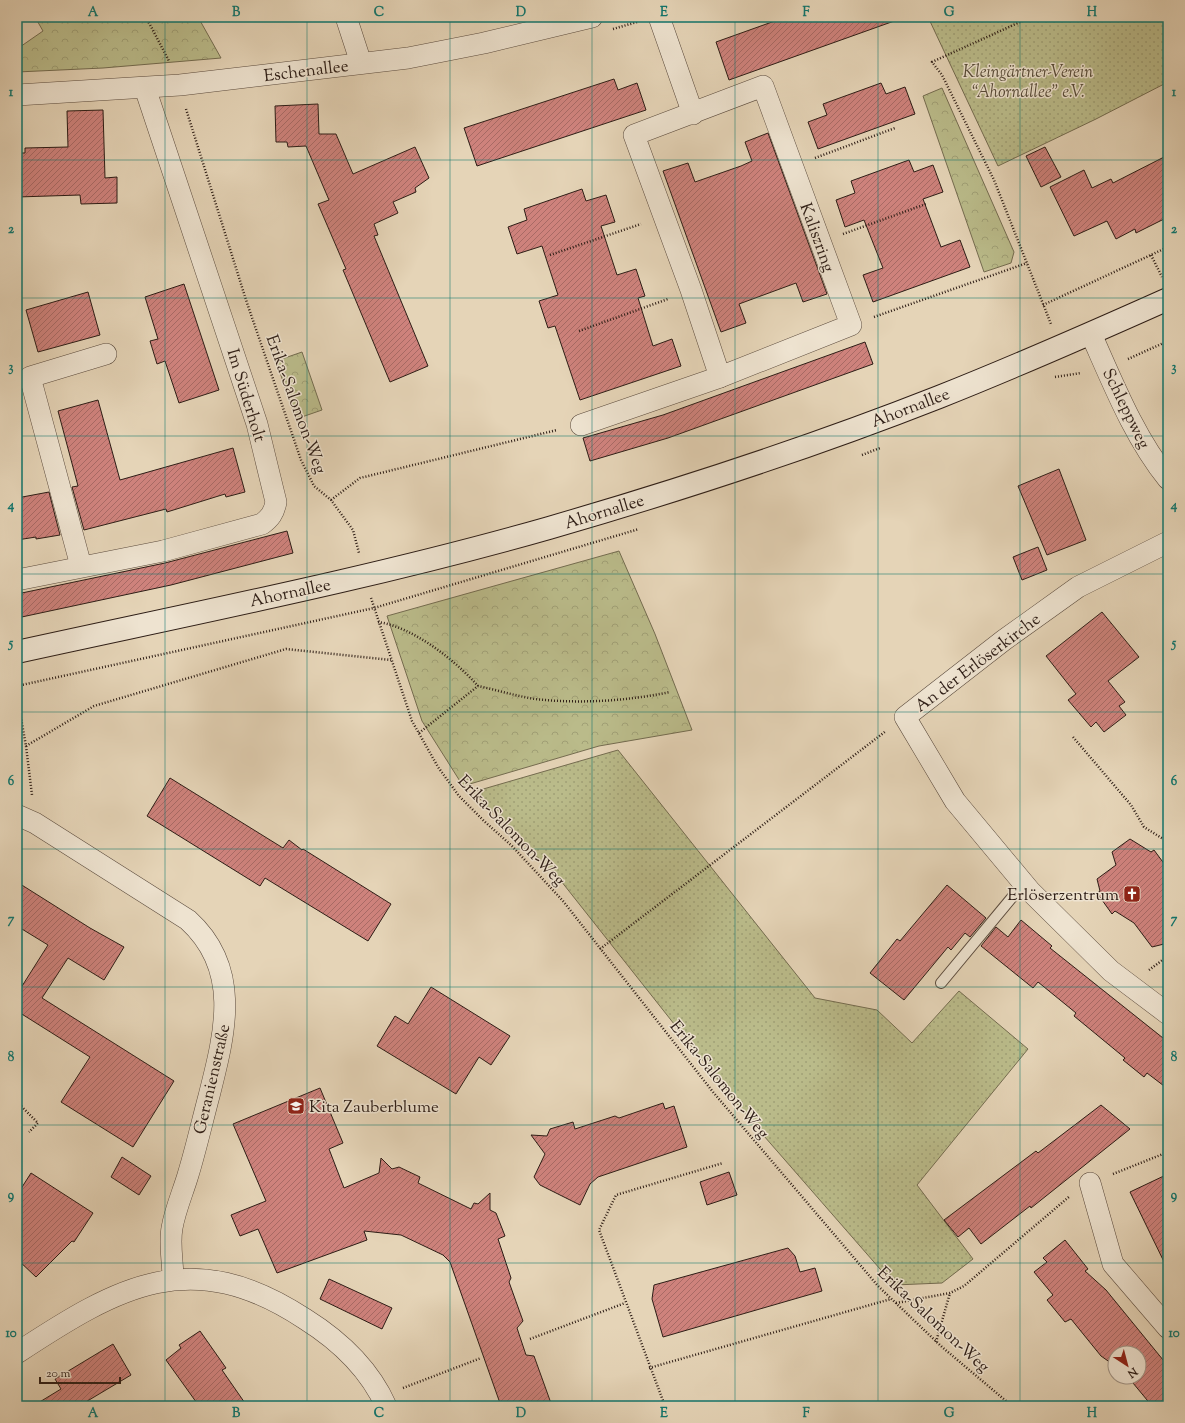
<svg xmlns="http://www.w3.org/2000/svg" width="1185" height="1423" viewBox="0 0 1185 1423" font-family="'Sorts Mill Goudy',serif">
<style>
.grass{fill:url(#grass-dots);stroke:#746c50}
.park{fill:url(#park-crowns);stroke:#746c50}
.building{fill:url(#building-hatch);stroke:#2d1d16}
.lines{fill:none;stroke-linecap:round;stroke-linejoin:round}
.service-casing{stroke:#5b4b3e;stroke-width:12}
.minor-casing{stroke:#5b4b3e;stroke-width:22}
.secondary-casing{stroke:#2d1d16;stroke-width:24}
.path{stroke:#2d1d16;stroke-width:2.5;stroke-dasharray:1 2;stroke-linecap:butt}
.service{stroke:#eee3d0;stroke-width:10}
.minor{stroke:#eee3d0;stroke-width:21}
.secondary{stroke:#eee3d0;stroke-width:22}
.grid{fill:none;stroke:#0f766e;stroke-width:1;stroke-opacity:0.55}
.labels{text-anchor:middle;stroke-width:3;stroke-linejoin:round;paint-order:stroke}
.street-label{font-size:17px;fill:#2d1d16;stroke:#eee3d0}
.park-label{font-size:17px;font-style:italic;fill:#574c39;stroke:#eee3d0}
.poi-label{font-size:17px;fill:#2d1d16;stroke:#eee3d0;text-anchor:end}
.neatline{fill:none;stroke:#0f766e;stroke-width:1.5}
.grid-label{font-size:13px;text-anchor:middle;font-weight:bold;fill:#0f766e}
</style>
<defs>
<pattern id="grass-dots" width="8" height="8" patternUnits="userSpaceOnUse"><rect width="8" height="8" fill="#babb8a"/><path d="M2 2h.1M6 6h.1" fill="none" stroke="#a0a076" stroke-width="1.8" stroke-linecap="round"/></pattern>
<pattern id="park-crowns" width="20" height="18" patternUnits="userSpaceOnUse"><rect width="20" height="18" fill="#babb8a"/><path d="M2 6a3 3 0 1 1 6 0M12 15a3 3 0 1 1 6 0" fill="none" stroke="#a0a076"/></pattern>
<pattern id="building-hatch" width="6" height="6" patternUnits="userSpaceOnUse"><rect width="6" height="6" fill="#ce827c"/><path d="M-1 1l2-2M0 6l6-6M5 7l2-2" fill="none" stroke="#a86a65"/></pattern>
</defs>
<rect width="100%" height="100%" fill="#e5d4b7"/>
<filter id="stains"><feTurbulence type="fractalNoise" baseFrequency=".005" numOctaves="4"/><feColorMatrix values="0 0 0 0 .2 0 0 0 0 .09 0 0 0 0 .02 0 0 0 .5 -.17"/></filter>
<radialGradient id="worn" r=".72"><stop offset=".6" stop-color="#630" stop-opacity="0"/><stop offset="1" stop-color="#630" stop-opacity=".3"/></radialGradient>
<g class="grass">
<path d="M928 17H1168V82L1096 119 998 166Z"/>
<path d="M618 750 815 998 877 1010 912 1043 959 991 1028 1049 917 1185 973 1259 942 1283 894 1285 750 1120 561 881 473 792Z"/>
</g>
<g class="park">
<path d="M35 17H198L221 58 103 68 17 72V49L43 31Z"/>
<path d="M942 88 1014 252 1011 263 984 272 923 96Z"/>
<path d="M302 352 322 410 296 419 276 361Z"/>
<path d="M619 551 655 634 692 730 599 746 463 786 422 721 387 616Z"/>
</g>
<g class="building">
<path d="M786 17H896L897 20 729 80 716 42Z"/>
<path d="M614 79 618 90 637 83 646 110 477 166 464 128Z"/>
<path d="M881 83 886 94 905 87 915 114 818 149 808 122 827 115 823 104Z"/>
<path d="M318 104 319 134H336L353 174 415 147 429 178 415 188 416 192 393 202 398 213 374 224 378 235 374 236 428 366 390 382 343 270 346 269 318 204 329 200 306 146 288 147 287 142H276L275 106Z"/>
<path d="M103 110 105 178 117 177V203L81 204 80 195 17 197V153H25V148L68 147 67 111Z"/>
<path d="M768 133 827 294 803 302 796 283 739 304 746 323 721 332 663 171 688 163 695 182 741 166 752 161 745 142Z"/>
<path d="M1045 147 1061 177 1041 187 1026 156Z"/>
<path d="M1168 155V217L1136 233 1135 229 1116 239 1107 221 1074 236 1050 187 1084 170 1092 188 1111 179 1113 183Z"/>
<path d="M909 160 914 172 933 165 943 192 923 199 941 247 960 240 970 267 873 302 863 275 883 268 864 220 845 227 836 200 855 193 851 181Z"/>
<path d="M582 189 586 201 606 195 615 222 601 226 617 275 636 269 645 296 638 298 653 346 672 339 681 366 580 400 555 326 548 328 539 301 558 295 542 246 517 254 508 227 527 220 524 209Z"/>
<path d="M184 284 219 390 179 403 165 361 157 364 150 341 158 339 145 297Z"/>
<path d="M88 292 100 335 38 352 26 310Z"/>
<path d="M865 342 873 364 668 438 590 461 583 438 663 415Z"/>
<path d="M98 400 120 480 233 448 245 492 226 497 225 494 167 512 166 509 84 530 72 487 78 486 58 411Z"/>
<path d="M1059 469 1086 540 1047 555 1018 486Z"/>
<path d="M49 492 60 535 36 539V537L17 540V498Z"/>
<path d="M287 531 293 553 171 585 17 618V594L165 563Z"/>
<path d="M1038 547 1047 570 1022 580 1013 557Z"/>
<path d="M1102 612 1139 657 1108 681 1125 702 1119 706 1126 715 1104 732 1096 722 1091 727 1068 700 1076 694 1046 656Z"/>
<path d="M170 778 283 848 289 840 302 850 303 849 391 904 368 941 265 878 260 886 147 816Z"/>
<path d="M1130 839 1151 852 1154 850 1168 869V943L1152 947 1134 923 1115 911 1112 914 1097 893 1100 891 1097 879 1116 865 1112 852Z"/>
<path d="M17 882 90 928 124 947 104 980 68 958 42 998 174 1081 133 1147 61 1102 90 1057 17 1011V994L48 945 17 926Z"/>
<path d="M947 885 986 918 970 937 965 933 951 950 948 947 904 1000 870 973 897 939 900 941Z"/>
<path d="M1021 920 1052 946 1050 948 1168 1042V1089L1147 1073 1144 1077 1123 1060 1125 1058 1074 1016 1076 1013 1038 982 1033 988 981 946 996 927 1008 937Z"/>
<path d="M431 987 510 1036 491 1065 479 1057 456 1094 377 1046 395 1016 408 1024Z"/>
<path d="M320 1088 343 1143 329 1149 344 1188 379 1173 381 1158 392 1169 399 1167 420 1177 418 1183 471 1209 474 1203 478 1204 490 1193V1210L496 1213 505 1236 498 1239 511 1278 509 1282 523 1321 517 1328 526 1355 534 1356 552 1406H501L450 1262 443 1255 401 1235 364 1231 367 1240 277 1273 258 1229 240 1236 231 1215 266 1201 233 1124Z"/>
<path d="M663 1103 665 1109 674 1106 687 1147 598 1177 590 1184 580 1205 540 1185 534 1177 545 1154 531 1135 547 1136 550 1129 573 1122 575 1129 615 1116 619 1118Z"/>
<path d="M1101 1105 1130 1129 1031 1208 1030 1206 981 1244 969 1228 958 1237 944 1220 1036 1151 1038 1153Z"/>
<path d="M122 1157 151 1176 139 1195 111 1177Z"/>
<path d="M729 1172 737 1195 707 1205 700 1182Z"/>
<path d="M31 1173 93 1213 74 1242 72 1241 36 1277 17 1259V1195Z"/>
<path d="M1168 1174V1270L1130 1192Z"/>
<path d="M1065 1240 1088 1269 1085 1271 1106 1290 1168 1366V1399L1160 1406H1152L1128 1377H1139V1353H1115V1361L1111 1363 1101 1356 1071 1319 1065 1322 1047 1300 1053 1295 1034 1272 1047 1262 1043 1258Z"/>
<path d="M788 1248 795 1256 800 1272 815 1268 822 1291 663 1337 652 1299 654 1285Z"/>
<path d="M329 1279 392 1308 382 1329 320 1299Z"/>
<path d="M200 1331 226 1368 222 1370 247 1406H199L166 1360 181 1348 179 1345Z"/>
<path d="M113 1344 131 1375 79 1406H33L61 1389 55 1379Z"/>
</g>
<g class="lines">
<defs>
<path id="service" d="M941 983 1024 883"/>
<g id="minor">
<path d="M346 17 361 63"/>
<path d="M659 17 693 114"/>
<path d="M763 86 851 325 720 377 691 290 634 135Z"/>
<path d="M17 95 180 85 408 58 484 43 592 17"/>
<path d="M1091 334C1113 383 1134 437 1168 479"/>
<path d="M581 425 720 377"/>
<path d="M1168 542 1078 587 1004 640 905 717 955 801 1030 891 1111 971 1168 1014"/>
<path d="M81 566 30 377 106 354"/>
<path d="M17 580 163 551 262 524C270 518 274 513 276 502L257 424 145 88"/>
<path d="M17 815 35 823 188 920C242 969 225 1033 209 1096 202 1122 196 1149 188 1175 183 1192 175 1210 172 1228 169 1244 173 1263 173 1279"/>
<path d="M1090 1183 1113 1264 1168 1328"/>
<path d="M17 1353C119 1286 191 1244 305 1319 340 1341 369 1368 386 1406"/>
</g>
<path id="secondary" d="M17 652C195 613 374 578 549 528 680 490 812 447 939 397 1017 366 1092 333 1168 299"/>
</defs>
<use href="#service" class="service-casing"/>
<use href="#minor" class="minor-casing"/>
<use href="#secondary" class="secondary-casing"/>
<g class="path">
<path d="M146 17 169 61"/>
<path d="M1031 17 932 62 942 75 994 180 1051 324"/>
<path d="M613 29 637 22"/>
<path d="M186 109 247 303 301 460 314 486 331 500 353 530 359 553"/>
<path d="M815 158 895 128"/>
<path d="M843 234 926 204"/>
<path d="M550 255 641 224"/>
<path d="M1151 255 1162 277"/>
<path d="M1043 305 1168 247"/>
<path d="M874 317 1027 263"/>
<path d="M579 331 668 299"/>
<path d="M1128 359 1168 341"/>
<path d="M1055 377 1081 373"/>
<path d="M862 455 880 448"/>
<path d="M331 500 360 478 557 430"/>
<path d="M371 598 412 721 438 767 459 796 484 821 512 846 563 901 713 1092 878 1286 942 1347 1012 1406"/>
<path d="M378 622C413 627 455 660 478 686"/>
<path d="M17 686 374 608 639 529"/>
<path d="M17 696 26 746 32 795"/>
<path d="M419 733 478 686C497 690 516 696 535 699 580 704 627 701 670 692"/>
<path d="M1073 737 1131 805 1144 827 1168 842"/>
<path d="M26 746 94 706 286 649 391 660"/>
<path d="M600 949 886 731"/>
<path d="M1149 970 1168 956"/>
<path d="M17 1102 38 1123 29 1132"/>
<path d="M1113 1174 1168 1152"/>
<path d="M896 1303 950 1293 964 1286 1070 1196"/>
<path d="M530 1339 625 1303"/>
<path d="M936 1342 950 1293"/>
<path d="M649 1368 891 1299"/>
<path d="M403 1388 481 1358"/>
<path d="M665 1406 599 1230 616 1195 723 1163"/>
</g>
<use href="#service" class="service"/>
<use href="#minor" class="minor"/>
<use href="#secondary" class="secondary"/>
</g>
<path class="grid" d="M165 17V1406M307 17V1406M450 17V1406M592 17V1406M735 17V1406M878 17V1406M1020 17V1406M17 160H1168M17 298H1168M17 436H1168M17 574H1168M17 712H1168M17 849H1168M17 987H1168M17 1125H1168M17 1263H1168"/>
<defs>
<symbol id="church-square" viewBox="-11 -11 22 22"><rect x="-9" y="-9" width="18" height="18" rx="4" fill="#8f2418" stroke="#eee3d0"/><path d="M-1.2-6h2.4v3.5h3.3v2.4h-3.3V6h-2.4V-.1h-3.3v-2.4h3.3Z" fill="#fff"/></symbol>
<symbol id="school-square" viewBox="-11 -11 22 22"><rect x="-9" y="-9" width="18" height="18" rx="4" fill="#8f2418" stroke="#eee3d0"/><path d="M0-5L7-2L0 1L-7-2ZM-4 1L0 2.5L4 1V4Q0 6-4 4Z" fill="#fff"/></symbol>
</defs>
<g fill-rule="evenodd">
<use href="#church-square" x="1122" y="884" width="20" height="20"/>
<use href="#school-square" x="286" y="1096" width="20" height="20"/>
</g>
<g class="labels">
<g class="street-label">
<text transform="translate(306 70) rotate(-7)" y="6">Eschenallee</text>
<text transform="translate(818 237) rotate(70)" y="6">Kaliszring</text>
<text transform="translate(247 395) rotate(73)" y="6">Im Süderholt</text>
<text transform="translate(297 404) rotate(70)" y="6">Erika-Salomon-Weg</text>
<text transform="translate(910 407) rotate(-21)" y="6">Ahornallee</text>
<text transform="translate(1127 408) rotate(64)" y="6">Schleppweg</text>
<text transform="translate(604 511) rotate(-17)" y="6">Ahornallee</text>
<text transform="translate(290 592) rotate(-12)" y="6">Ahornallee</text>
<text transform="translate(977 662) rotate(-37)" y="6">An der Erlöserkirche</text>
<text transform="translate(512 830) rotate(46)" y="6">Erika-Salomon-Weg</text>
<text transform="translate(211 1079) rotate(-77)" y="6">Geranienstraße</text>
<text transform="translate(720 1079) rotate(51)" y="6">Erika-Salomon-Weg</text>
<text transform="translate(934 1319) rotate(43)" y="6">Erika-Salomon-Weg</text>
</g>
<g class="park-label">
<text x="1028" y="77">Kleingärtner-Verein<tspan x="1028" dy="20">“Ahornallee” e.V.</tspan></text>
</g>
<g class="poi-label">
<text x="1119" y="900">Erlöserzentrum</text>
<text x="309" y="1112" text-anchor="start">Kita Zauberblume</text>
</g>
</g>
<rect width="1185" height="1423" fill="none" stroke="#e5d4b7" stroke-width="44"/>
<g transform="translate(1127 1365) rotate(144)"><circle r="19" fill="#eee3d0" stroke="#a19486"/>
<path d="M0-3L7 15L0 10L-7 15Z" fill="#8f2418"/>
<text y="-6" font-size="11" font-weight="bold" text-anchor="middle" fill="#2d1d16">N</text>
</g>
<path d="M40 1377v6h80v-6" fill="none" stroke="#2d1d16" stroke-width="2"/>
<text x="46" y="1377" font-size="12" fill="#2d1d16" stroke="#eee3d0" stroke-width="3" paint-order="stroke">20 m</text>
<rect x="22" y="22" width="1141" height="1379" class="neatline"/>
<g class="grid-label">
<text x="93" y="16">A</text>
<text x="236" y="16">B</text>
<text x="379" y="16">C</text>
<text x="521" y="16">D</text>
<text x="664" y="16">E</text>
<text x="806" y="16">F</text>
<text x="949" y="16">G</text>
<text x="1092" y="16">H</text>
<text x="11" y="96">1</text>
<text x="1174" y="96">1</text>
<text x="11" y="233">2</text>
<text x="1174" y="233">2</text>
<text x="11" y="371">3</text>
<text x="1174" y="371">3</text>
<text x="11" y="509">4</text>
<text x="1174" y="509">4</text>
<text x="11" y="647">5</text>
<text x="1174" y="647">5</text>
<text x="11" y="785">6</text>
<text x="1174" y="785">6</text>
<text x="11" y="923">7</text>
<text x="1174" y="923">7</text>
<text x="11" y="1061">8</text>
<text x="1174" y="1061">8</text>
<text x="11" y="1199">9</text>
<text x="1174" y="1199">9</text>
<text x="11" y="1337">10</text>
<text x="1174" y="1337">10</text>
<text x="93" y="1417">A</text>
<text x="236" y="1417">B</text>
<text x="379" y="1417">C</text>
<text x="521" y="1417">D</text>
<text x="664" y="1417">E</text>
<text x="806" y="1417">F</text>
<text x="949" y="1417">G</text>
<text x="1092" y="1417">H</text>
</g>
<rect width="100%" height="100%" filter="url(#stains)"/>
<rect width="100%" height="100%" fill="url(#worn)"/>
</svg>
